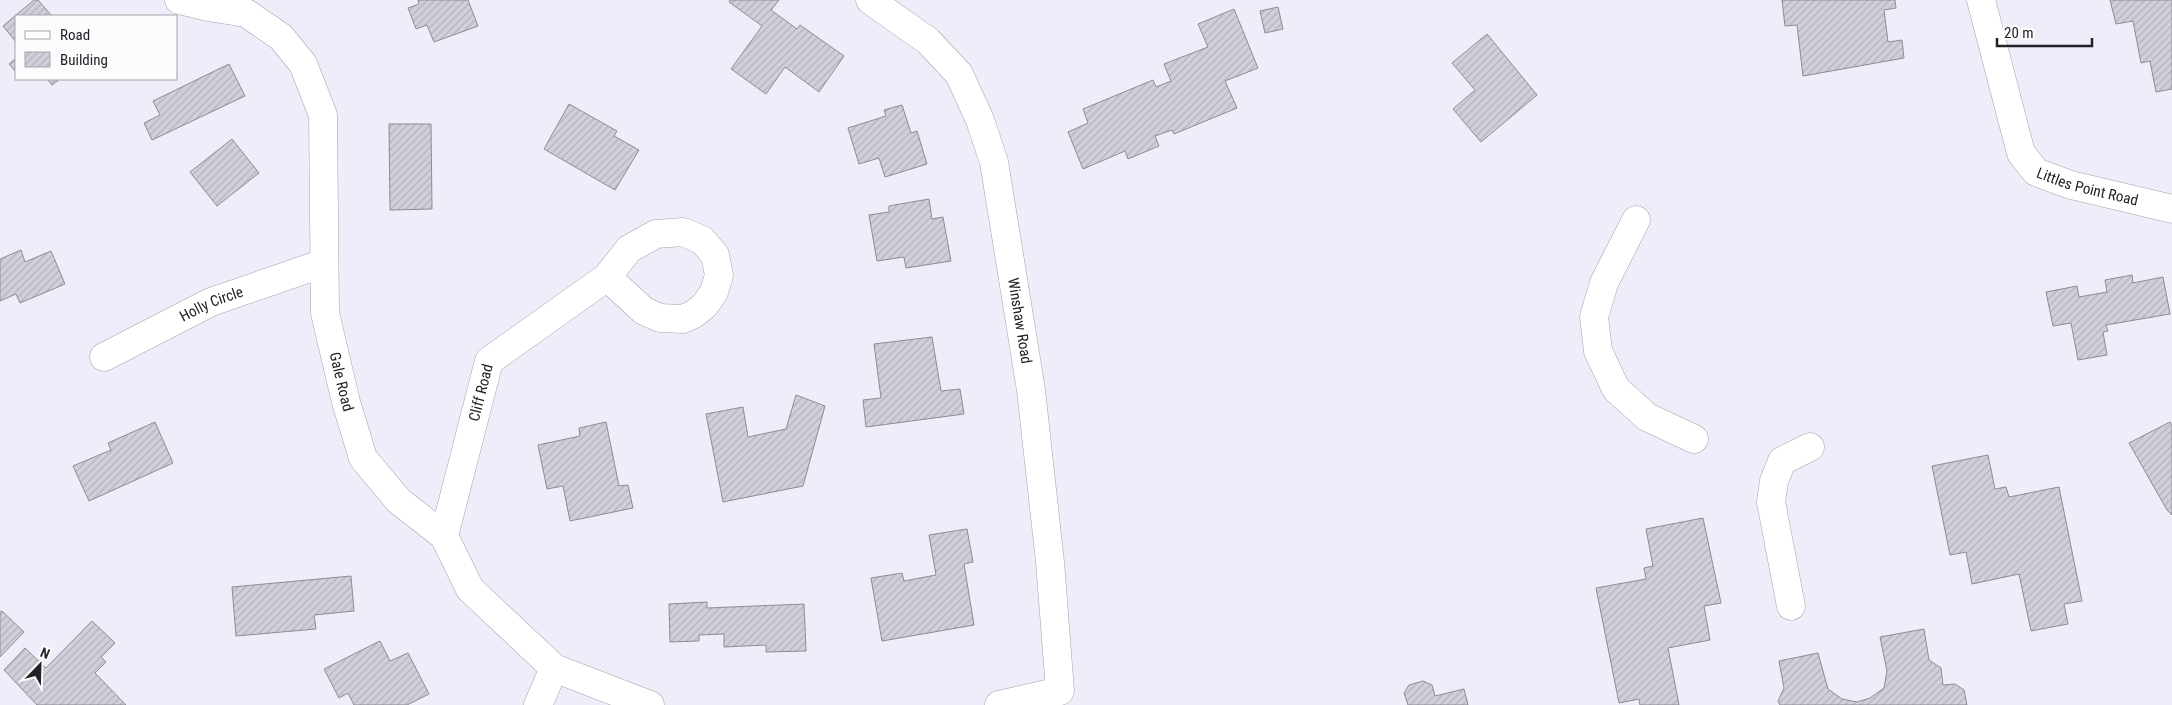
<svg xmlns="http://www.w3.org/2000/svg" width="2172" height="705" viewBox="0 0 2172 705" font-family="'Roboto Condensed',sans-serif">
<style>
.building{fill:url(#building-hatch);stroke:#8c8c96}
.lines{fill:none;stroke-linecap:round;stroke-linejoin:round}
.minor-casing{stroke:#a2a2ac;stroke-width:29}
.minor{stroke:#fff;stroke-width:28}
.labels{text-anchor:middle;stroke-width:5;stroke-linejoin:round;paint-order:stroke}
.street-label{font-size:15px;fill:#222226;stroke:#fcfcfe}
</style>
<defs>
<pattern id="building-hatch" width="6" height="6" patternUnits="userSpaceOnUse" patternTransform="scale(1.25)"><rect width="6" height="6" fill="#cfd0da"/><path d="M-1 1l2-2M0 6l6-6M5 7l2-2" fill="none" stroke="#b1b2bb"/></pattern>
</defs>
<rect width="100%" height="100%" fill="#edeef9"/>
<g class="building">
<path d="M34 0H38L52 16H16V42L3 26Z"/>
<path d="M418 0H468L478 26 434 42 427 25 416 29 408 8 419 4Z"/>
<path d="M730 0H779L771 10 797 29 800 25 844 56 819 92 785 67 766 94 731 69 762 26 729 2Z"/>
<path d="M1782 0H1895L1896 8 1884 10 1888 42 1902 40 1904 58 1803 76 1797 25 1785 26Z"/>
<path d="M2110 0H2172V89L2156 92 2150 61 2141 63 2133 21 2116 24Z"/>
<path d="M1278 7 1283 29 1265 33 1260 11Z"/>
<path d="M1234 9 1258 68 1225 81 1237 108 1174 134 1172 130 1155 136 1159 146 1128 159 1125 151 1083 169 1068 132 1088 123 1083 109 1153 80 1156 87 1171 81 1164 64 1208 47 1198 24Z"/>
<path d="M1487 34 1537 95 1481 142 1453 109 1475 90 1452 63Z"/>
<path d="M16 58V72L9 64Z"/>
<path d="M229 64 245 96 152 140 144 123 160 115 153 101Z"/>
<path d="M47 79H60L52 85Z"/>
<path d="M569 104 617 131 614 136 639 150 615 190 544 149Z"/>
<path d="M902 105 911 133 917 131 927 164 885 177 879 158 859 164 848 128 886 116 884 110Z"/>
<path d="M389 124H431L432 209 390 210Z"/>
<path d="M232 139 259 173 217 206 190 172Z"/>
<path d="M929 199 932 219 943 217 951 261 906 268 904 257 877 261 869 215 889 212V206Z"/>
<path d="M21 250 25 262 51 251 65 284 20 303 16 294 0 301V259Z"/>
<path d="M2132 275 2133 283 2163 277 2170 314 2106 325 2108 331 2103 332 2107 355 2078 360 2071 323 2053 326 2046 292 2077 286 2079 297 2107 292 2105 280Z"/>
<path d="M932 337 941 391 960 389 964 414 866 427 863 400 881 398 874 344Z"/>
<path d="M796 395 825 406 803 486 723 502 706 414 743 407 748 437 786 429Z"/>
<path d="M155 422 173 463 89 501 73 466 111 450 108 443Z"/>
<path d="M606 422 619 486 628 485 633 508 570 521 563 486 547 489 538 445 580 436 579 428Z"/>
<path d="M2170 422 2172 425V515L2167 510 2129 443Z"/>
<path d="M1988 455 1995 489 2006 487 2009 497 2059 487 2082 601 2064 604 2068 624 2031 631 2019 574 1972 584 1966 552 1950 555 1932 466Z"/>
<path d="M1703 518 1721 603 1704 606 1710 640 1668 648 1679 705H1640L1639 699 1619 703 1596 588 1646 579 1644 568 1653 566 1646 529Z"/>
<path d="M967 529 973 562 964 564 974 625 882 641 871 578 902 573 904 581 936 575 929 535Z"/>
<path d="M351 576 354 611 314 615 316 629 236 636 232 587Z"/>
<path d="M707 602V608L804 604 806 651 766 652V645L724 647V634L699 635V641L670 642 669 604Z"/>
<path d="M2 611 24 632 0 657V612Z"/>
<path d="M92 621 115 643 101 657 106 662 95 673 126 705H37L4 670 25 648 46 668Z"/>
<path d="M1924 629 1929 660 1941 668 1943 685 1955 684 1964 690 1967 705H1780L1778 701 1784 688 1779 661 1818 653 1828 689 1842 699 1857 702 1870 698 1884 688 1887 671 1880 637Z"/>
<path d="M380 641 390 661 408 653 429 694 407 705H354L348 693 339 698 324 669Z"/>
<path d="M1423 681 1432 685 1435 696 1464 689 1468 705H1408L1404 693 1409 685Z"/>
</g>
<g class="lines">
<defs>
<g id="minor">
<path id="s1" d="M179 0 208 7 246 13 281 37 303 64 323 115 325 313 346 402 363 458 399 501 444 536 470 589 554 668 650 705"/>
<path id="s2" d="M870 0 928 41 959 74 980 120 994 162 1031 390 1050 562 1060 691 999 705"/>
<path id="s3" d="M1981 0 2021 153 2036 172 2071 185 2172 209"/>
<path d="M1636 220 1604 283 1594 317 1598 351 1616 389 1647 417 1694 439"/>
<path id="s4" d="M104 357 211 302 324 263"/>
<path id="s5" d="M444 536 489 361 607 277 629 249 656 234 683 232 702 240 715 255 719 275 714 292 705 305 694 314 683 319 660 318 644 311 607 277"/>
<path d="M1791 606 1771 502 1774 481 1782 461 1810 447"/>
<path d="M538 705 554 668"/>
</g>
</defs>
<use href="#minor" class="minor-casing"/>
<use href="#minor" class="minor"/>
</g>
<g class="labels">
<g class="street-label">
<text dy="5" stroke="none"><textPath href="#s3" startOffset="236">Littles Point Road</textPath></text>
<text dy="5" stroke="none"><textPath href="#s4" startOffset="120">Holly Circle</textPath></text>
<text dy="5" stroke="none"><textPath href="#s2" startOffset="372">Winshaw Road</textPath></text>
<text dy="5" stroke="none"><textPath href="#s1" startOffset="469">Gale Road</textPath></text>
<text dy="5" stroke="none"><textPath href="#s5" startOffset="148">Cliff Road</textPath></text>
</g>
</g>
<rect x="15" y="15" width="162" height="65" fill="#fcfcfe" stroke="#a5a5a8"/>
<rect x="25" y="31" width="25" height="8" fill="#ffffff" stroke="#a5a5a8"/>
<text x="60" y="40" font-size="15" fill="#222226">Road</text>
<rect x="25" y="52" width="25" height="15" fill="url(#building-hatch)" stroke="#a5a5a8"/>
<text x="60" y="65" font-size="15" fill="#222226">Building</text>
<g transform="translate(40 665) rotate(23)" stroke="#fcfcfe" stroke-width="4" paint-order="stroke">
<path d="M0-4L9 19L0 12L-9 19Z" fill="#222226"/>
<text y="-8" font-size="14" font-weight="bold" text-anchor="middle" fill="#222226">N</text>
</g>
<path d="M1997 38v8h95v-8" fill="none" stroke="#222226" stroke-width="2.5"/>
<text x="2004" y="38" font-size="15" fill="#222226" stroke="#fcfcfe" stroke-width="4" paint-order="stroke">20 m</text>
</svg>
